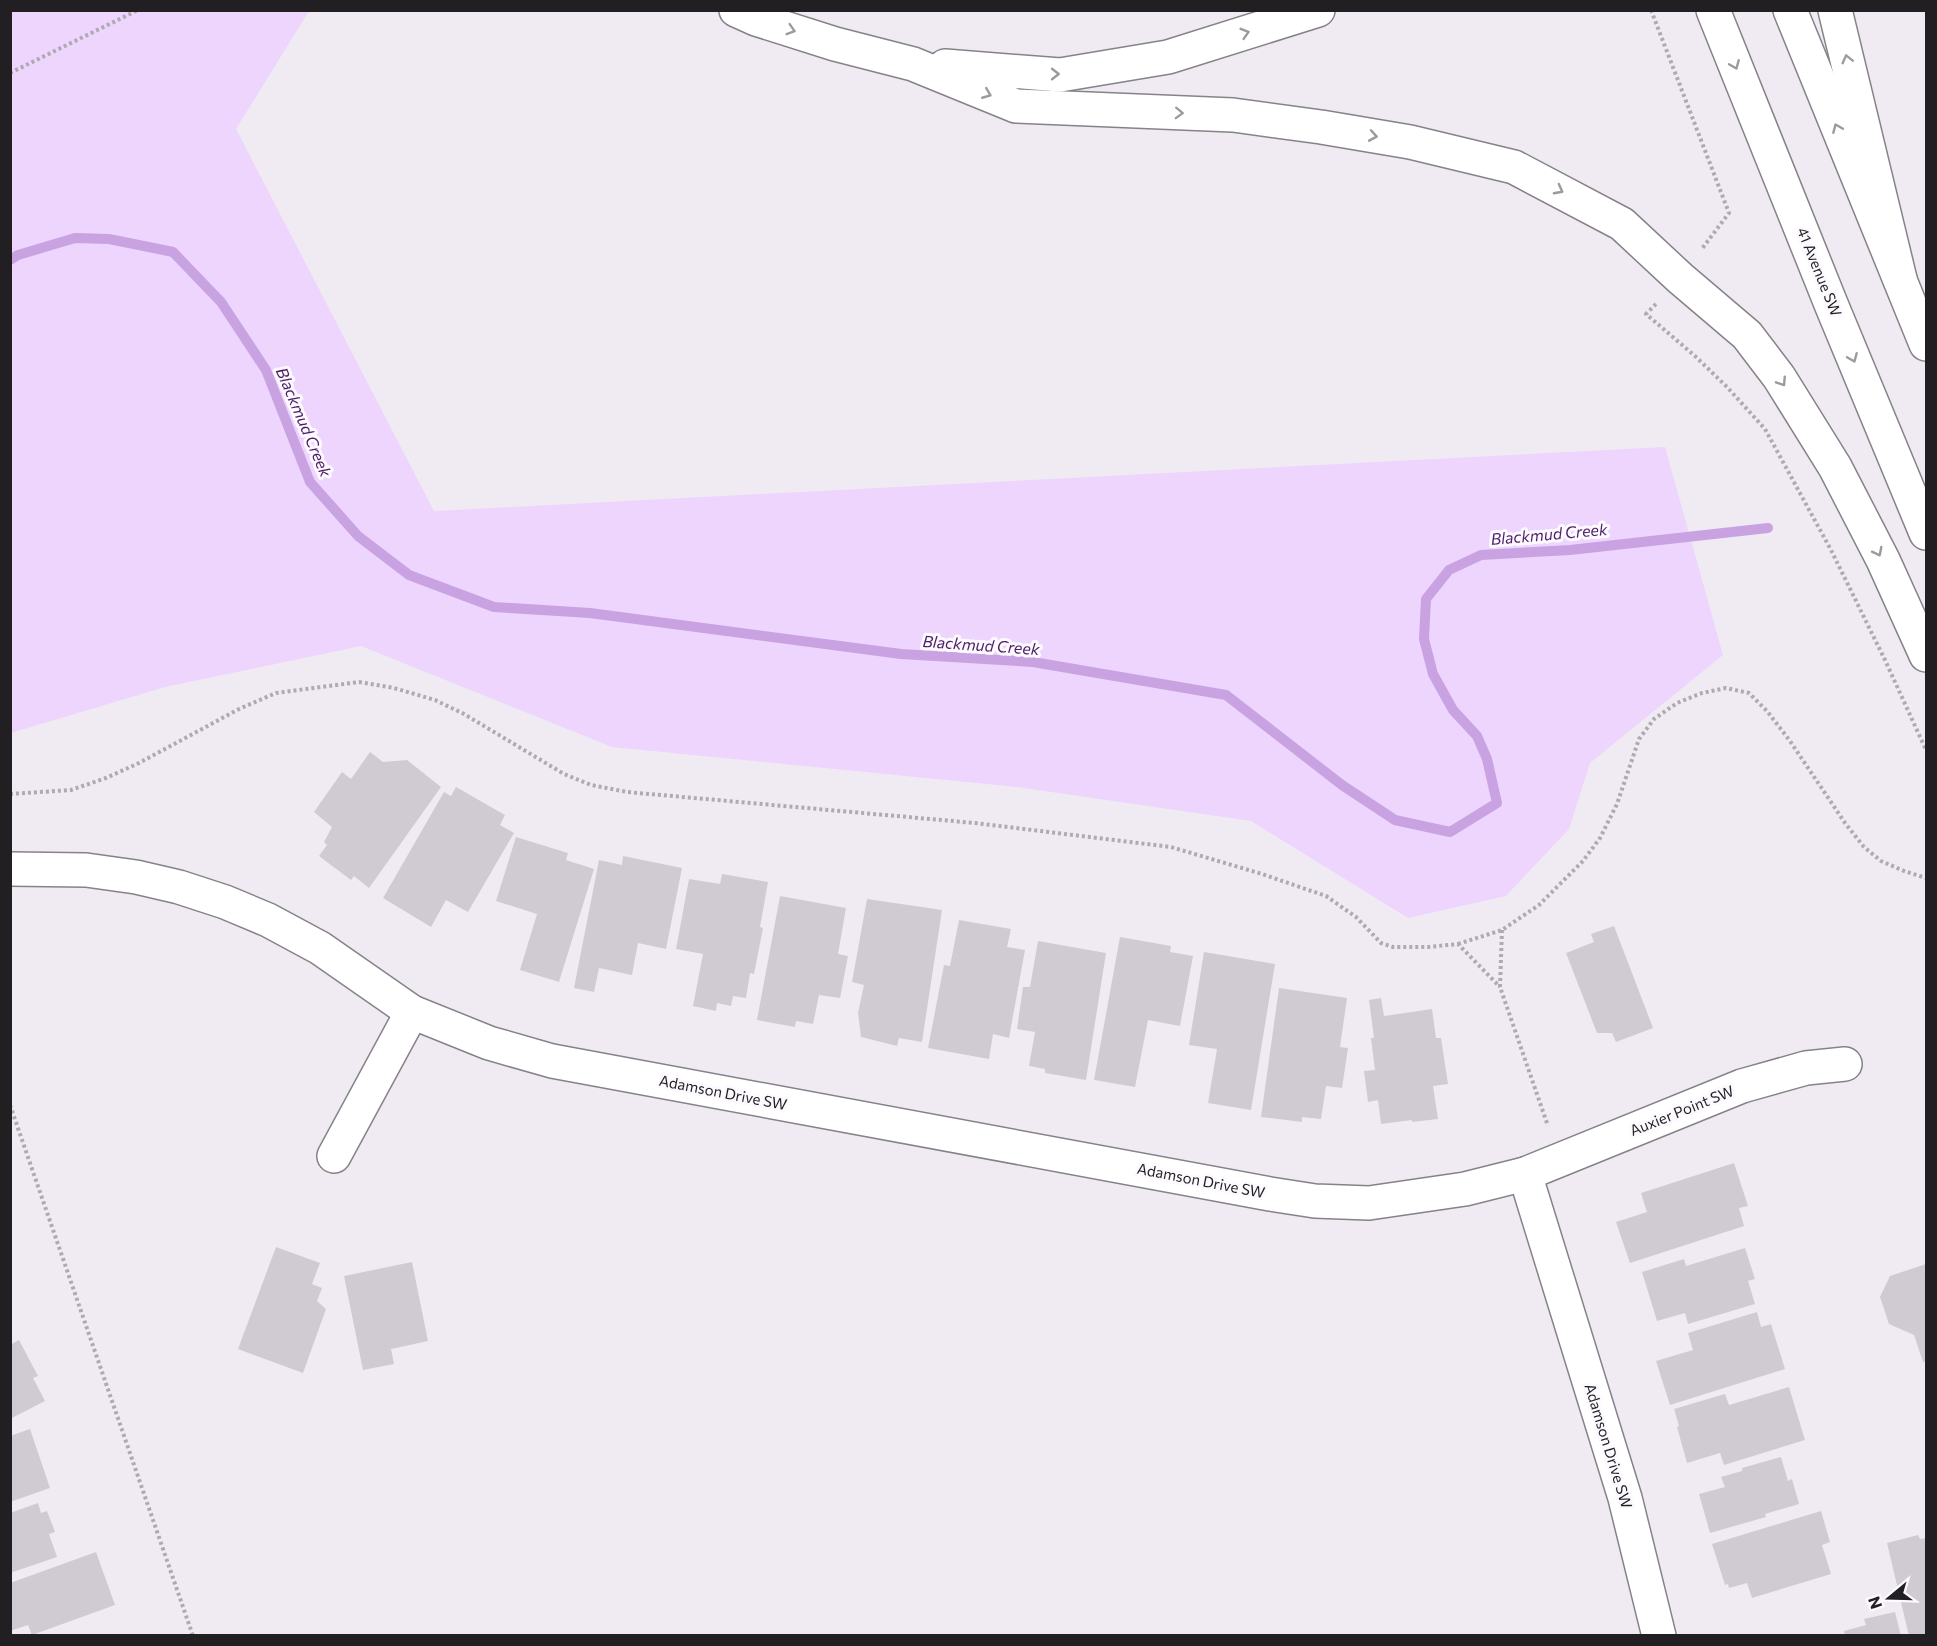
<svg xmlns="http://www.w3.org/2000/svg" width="1937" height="1646" viewBox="0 0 1937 1646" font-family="Commissioner,sans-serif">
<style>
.green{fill:#edd5fd}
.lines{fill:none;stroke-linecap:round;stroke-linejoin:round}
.stream{stroke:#c9a3e1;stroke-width:10}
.building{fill:#d0cbd3}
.street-casing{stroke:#868289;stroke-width:36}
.secondary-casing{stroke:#868289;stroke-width:36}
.highway-casing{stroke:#868289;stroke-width:36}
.path{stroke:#aeaab0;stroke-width:4;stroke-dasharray:3 3;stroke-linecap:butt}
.street{stroke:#fff;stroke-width:33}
.secondary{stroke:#fff;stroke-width:33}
.highway{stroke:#fff;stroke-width:33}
.oneway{stroke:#9b9a9c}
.labels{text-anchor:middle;stroke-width:6;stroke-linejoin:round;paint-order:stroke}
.street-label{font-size:15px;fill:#211f22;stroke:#fcfafe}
.water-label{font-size:16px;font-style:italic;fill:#4d1d65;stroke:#fcfafe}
</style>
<rect width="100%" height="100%" fill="#f0ebf3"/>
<path class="green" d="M11 10 309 11 236 129 434 511 1665 447 1723 655 1590 763 1569 829 1506 896 1408 918 1251 821 1017 787 612 747 361 646 165 687 11 733Z"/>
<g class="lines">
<path class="stream" d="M10 260 18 255 75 238 109 239 173 252 221 302 266 370 310 482 358 536 409 575 494 607 590 613 901 654 1033 662 1226 695 1342 785 1395 820 1450 832 1497 803 1487 759 1477 736 1453 710 1433 674 1424 639 1426 599 1449 570 1481 555 1570 550 1768 528"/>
</g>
<g class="building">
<path d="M370 752 383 762 407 760 441 787 369 888 354 876 351 880 319 856 327 845 324 842 332 827 314 812 342 772 351 779Z"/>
<path d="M456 787 505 815 500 825 514 833 468 912 446 900 431 927 383 898 444 792 451 796Z"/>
<path d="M516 837 568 853 566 860 594 869 559 982 520 970 537 914 496 901Z"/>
<path d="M623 856 682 868 666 949 638 943 632 975 599 968 594 992 574 988 599 860 622 865Z"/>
<path d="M722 874 768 882 760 927 763 928 754 974 750 973 746 998 733 996 731 1006 717 1003 716 1011 693 1006 703 954 676 949 689 879 720 884Z"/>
<path d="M780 896 846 908 838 954 848 956 840 998 819 995 813 1024 796 1021 795 1027 757 1020Z"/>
<path d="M867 899 942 910 922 1042 899 1038 897 1046 861 1037 858 1013 864 985 852 982Z"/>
<path d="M959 920 1011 929 1007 947 1025 950 1009 1038 993 1034 989 1059 928 1048 944 965 950 966Z"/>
<path d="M1614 926 1653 1028 1616 1042 1612 1033H1597L1566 953 1594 942 1591 934Z"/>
<path d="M1120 937 1171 946 1170 952 1193 956 1180 1026 1148 1020 1135 1087 1094 1080Z"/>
<path d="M1038 941 1106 953 1086 1080 1045 1073V1069L1029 1066 1035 1032 1017 1029 1023 987H1030Z"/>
<path d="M1204 952 1275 964 1251 1110 1208 1103 1217 1049 1189 1045Z"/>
<path d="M1279 988 1347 998 1340 1047 1348 1048 1342 1088 1326 1086 1321 1119 1302 1117V1122L1261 1117Z"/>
<path d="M1381 998 1384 1016 1432 1009 1436 1038H1441L1448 1084 1433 1086 1438 1119 1412 1122V1120L1381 1124 1378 1100 1368 1102 1364 1071 1375 1070 1371 1038H1374L1369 1000Z"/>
<path d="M1734 1163 1748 1206 1739 1208 1744 1226 1630 1263 1616 1222 1647 1212 1641 1193Z"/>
<path d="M276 1247 320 1263 312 1284 322 1288 317 1301 326 1309 303 1373 238 1349Z"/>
<path d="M1745 1248 1755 1279 1748 1281 1755 1304 1688 1324 1685 1313 1657 1321 1642 1272 1684 1259 1686 1266Z"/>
<path d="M412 1262 428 1341 391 1349 394 1364 363 1370 344 1276Z"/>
<path d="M1926 1264V1361L1923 1362 1914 1335 1889 1324 1880 1297 1890 1276Z"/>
<path d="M1757 1312 1761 1327 1771 1324 1785 1369 1670 1405 1656 1361 1693 1350 1688 1333Z"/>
<path d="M19 1340 38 1376 33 1378 45 1401 10 1419V1345Z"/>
<path d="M1789 1387 1805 1440 1724 1465 1720 1453 1687 1463 1677 1427 1679 1426 1674 1409 1725 1394 1729 1405Z"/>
<path d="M30 1429 50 1488 10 1502V1436Z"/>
<path d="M1781 1457 1788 1481 1792 1479 1799 1504 1765 1514 1766 1517 1710 1533 1699 1494 1725 1487 1721 1477 1742 1471V1468Z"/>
<path d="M38 1503 41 1513 47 1511 55 1532 49 1534 57 1557 10 1573V1513Z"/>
<path d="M1821 1511 1830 1542 1822 1545 1831 1574 1752 1598 1747 1583 1729 1588 1728 1584 1725 1585 1712 1544Z"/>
<path d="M1918 1535 1920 1539 1926 1538V1636H1909L1887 1543Z"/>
<path d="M96 1552 115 1605 32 1635 28 1625 10 1631V1583Z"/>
<path d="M1895 1612 1901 1636H1845L1844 1631 1866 1625 1864 1619Z"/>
</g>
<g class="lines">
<defs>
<g id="street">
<path d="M10 869 86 870 136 877 179 887 225 902 268 920 320 948 412 1012 489 1043 552 1061 1270 1194 1315 1201 1369 1203 1465 1189 1525 1174 1742 1086 1806 1068 1845 1064"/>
<path d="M334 1156 412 1012"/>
<path d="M1525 1174 1625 1498 1659 1636"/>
</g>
<g id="secondary">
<path d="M1713 10 1831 304 1926 533"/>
<path d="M1790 10 1926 344"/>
</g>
<g id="highway">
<path d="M736 10 756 19 835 44 913 64 1016 106 1233 115 1321 127 1410 142 1514 167 1622 224 1680 278 1747 335 1779 377 1835 467 1883 560 1926 655"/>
<path d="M1835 10 1900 279"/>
<path d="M945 66 1060 75 1168 57 1318 10"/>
</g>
</defs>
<use href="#street" class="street-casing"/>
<use href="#secondary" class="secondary-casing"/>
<use href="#highway" class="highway-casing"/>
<g class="path">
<path d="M1651 10 1729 213 1701 250"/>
<path d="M10 73 138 10"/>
<path d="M1656 304 1646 314 1695 356 1727 387 1765 429 1831 550 1885 660 1926 750"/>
<path d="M10 794 71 790 106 778 139 763 239 709 276 693 359 682 394 688 435 700 464 714 564 774 591 785 627 792 975 823 1171 847 1262 874 1326 896 1356 917 1381 943 1393 947H1428L1458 944 1500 987"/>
<path d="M1502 930 1500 987 1548 1126"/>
<path d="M1458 944 1502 930 1539 905 1583 861 1600 838 1617 804 1639 739 1654 719 1677 703 1702 693 1726 688 1749 693 1767 711 1790 741 1845 823 1864 847 1881 861 1904 871 1926 878"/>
<path d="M10 1105 193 1636"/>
</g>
<use href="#street" class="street"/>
<use href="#secondary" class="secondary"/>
<use href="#highway" class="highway"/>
</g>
<defs><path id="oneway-chevron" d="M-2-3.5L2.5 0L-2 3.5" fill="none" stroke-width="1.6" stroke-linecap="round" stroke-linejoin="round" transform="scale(1.5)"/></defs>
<g class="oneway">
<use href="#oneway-chevron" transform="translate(791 30) rotate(17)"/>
<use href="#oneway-chevron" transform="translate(1245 33) rotate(-17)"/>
<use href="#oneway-chevron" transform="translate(1847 59) rotate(-104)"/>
<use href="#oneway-chevron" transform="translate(1735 65) rotate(68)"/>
<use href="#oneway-chevron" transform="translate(1055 74)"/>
<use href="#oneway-chevron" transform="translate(987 94) rotate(22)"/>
<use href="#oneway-chevron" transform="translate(1179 113) rotate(2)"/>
<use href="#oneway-chevron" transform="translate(1837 128) rotate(-113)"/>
<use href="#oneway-chevron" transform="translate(1373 136) rotate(10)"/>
<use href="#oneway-chevron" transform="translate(1559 190) rotate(28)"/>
<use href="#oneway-chevron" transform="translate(1853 358) rotate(67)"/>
<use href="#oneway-chevron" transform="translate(1782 382) rotate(57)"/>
<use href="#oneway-chevron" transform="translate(1878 552) rotate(63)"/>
</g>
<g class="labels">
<g class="street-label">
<text transform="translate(1819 272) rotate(68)" y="5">41 Avenue SW</text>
<text transform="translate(723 1093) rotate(11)" y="5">Adamson Drive SW</text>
<text transform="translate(1682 1111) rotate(-22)" y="5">Auxier Point SW</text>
<text transform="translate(1201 1181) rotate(11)" y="5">Adamson Drive SW</text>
<text transform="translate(1608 1446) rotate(73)" y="5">Adamson Drive SW</text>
</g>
<g class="water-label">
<text transform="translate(304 422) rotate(67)" y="6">Blackmud Creek</text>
<text transform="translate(1549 534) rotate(-5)" y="6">Blackmud Creek</text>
<text transform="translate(981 645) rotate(4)" y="6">Blackmud Creek</text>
</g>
</g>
<rect width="1937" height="1646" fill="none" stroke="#211f22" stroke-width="24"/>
<g transform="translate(1889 1598) rotate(251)" stroke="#fcfafe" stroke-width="4.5" paint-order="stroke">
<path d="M0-4.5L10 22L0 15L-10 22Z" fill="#211f22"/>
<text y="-9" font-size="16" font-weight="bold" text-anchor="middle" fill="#211f22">N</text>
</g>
</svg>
